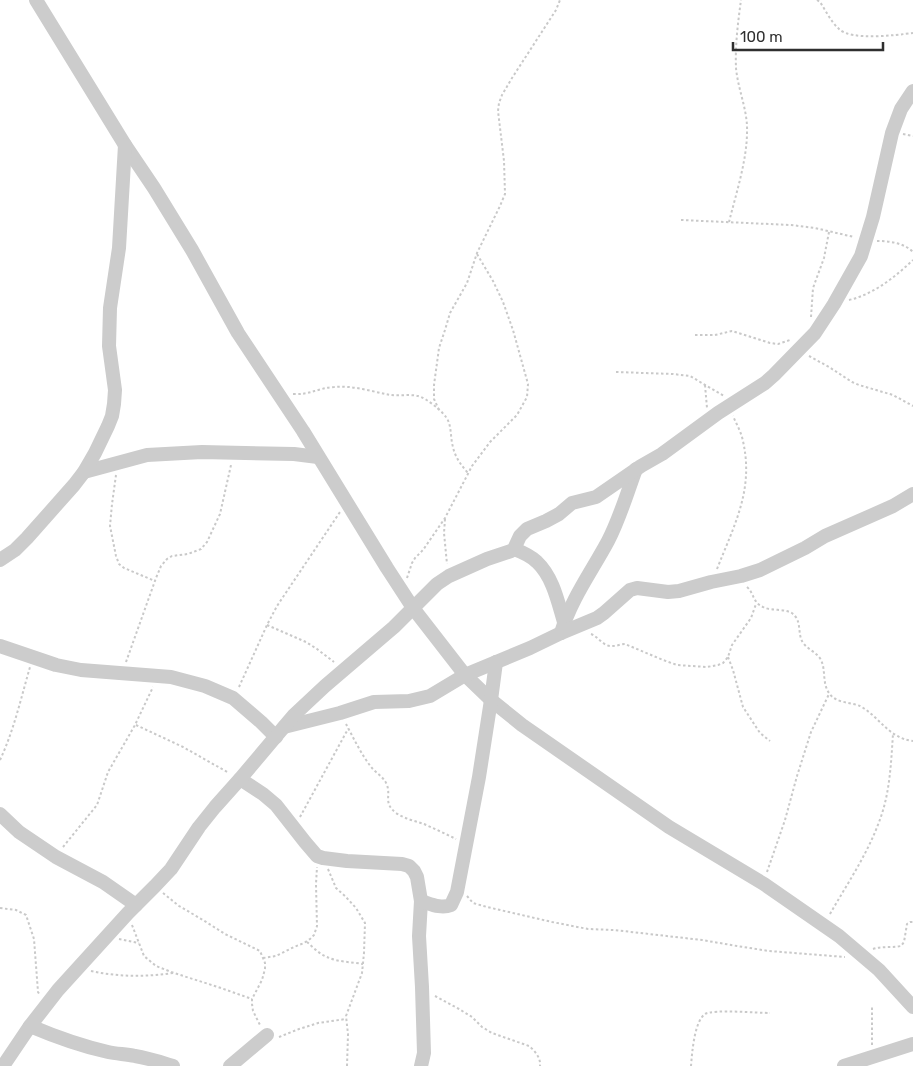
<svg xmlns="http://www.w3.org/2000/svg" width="913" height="1066" viewBox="0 0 913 1066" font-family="Rubik,sans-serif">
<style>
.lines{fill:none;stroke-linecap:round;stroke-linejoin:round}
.path{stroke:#c9c9c9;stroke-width:2;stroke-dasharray:2.5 2.5;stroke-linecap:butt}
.minor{stroke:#ccc;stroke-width:14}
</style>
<rect width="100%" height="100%" fill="#fff"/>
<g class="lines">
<g class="path">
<path d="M817 0 820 2C826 11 831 22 839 29 851 41 896 35 913 33"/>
<path d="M903 134 913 136"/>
<path d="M681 220 791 225 815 228 854 237"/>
<path d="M729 222C736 194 747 160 747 132 748 111 738 90 736 68 735 46 738 22 741 0"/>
<path d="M877 241C890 241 904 243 913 252"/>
<path d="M849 300C874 294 895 277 913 260"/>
<path d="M811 317 813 288 824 258 829 232"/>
<path d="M695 335H715L732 331 770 343 778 344 790 340"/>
<path d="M809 356 829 367 852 382 859 385 893 395 913 406"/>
<path d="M616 372 673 374 690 376 724 396"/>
<path d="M705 385 707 408"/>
<path d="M293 394C310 395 318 388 334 387 353 385 373 392 391 395 400 396 410 394 418 396 426 398 441 410 446 417 452 425 450 437 453 447 455 457 461 465 468 473"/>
<path d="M439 410 434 399V385L439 348 445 330 450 313 467 283 477 253 500 206 505 194 504 161 498 111 499 103 502 95 512 78 556 10 560 0"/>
<path d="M116 475 112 504 110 526 116 556 119 564 124 568 155 581"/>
<path d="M445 519 444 533 447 564"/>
<path d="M717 569C735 523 755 488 742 437 740 430 736 423 733 416"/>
<path d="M407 578 412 563 415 558 423 550 445 518 472 466 490 442 517 415 527 397 528 384 513 330 503 302 493 281 477 254"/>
<path d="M747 587C754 593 753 603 763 607 772 612 788 607 795 616 801 623 798 633 802 641 806 649 817 652 821 660 826 670 822 683 829 693 835 703 850 702 860 706 880 717 888 738 913 741"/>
<path d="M267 625 306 642 317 649 334 662"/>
<path d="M591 634C599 637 603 647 613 646 617 646 621 644 625 644L663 660 677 665 707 667 718 665 723 663 728 657 732 645 751 618 756 604"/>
<path d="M728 657 733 670 743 707 760 733 770 741"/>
<path d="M126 662 156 578 161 566 167 559 172 556 188 554 201 549 207 542 220 514 231 465"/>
<path d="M239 687 267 625 277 606 340 512"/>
<path d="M346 724C353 737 362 756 372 768 377 774 384 777 387 785 391 796 383 803 396 813 405 819 415 821 424 824 435 829 446 834 456 839"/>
<path d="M136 725 183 747 229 773"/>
<path d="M0 760C14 730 21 698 30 667"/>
<path d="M300 817 348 729"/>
<path d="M63 847 97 805 108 772 135 725 153 687"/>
<path d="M328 869 336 888 345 896 356 908 365 923 364 953 362 973 346 1016 348 1034 347 1066"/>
<path d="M767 872 785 820 797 776 811 732 829 694"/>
<path d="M163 893 179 906 203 920 225 934 260 951 263 958 265 963V969L262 980 252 999V1004L253 1011 260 1025"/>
<path d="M467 896 473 903 487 907 552 922 588 929 614 930 702 940 737 946 769 951 845 957"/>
<path d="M0 908 16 910 26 915 34 939 38 992 40 995"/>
<path d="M830 914C847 884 867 855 879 822 890 794 891 763 893 734"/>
<path d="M132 925 144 956 156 966 174 973 218 987 252 999"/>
<path d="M119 939 139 943"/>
<path d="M307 942C313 947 319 954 327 957 337 962 352 962 363 964"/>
<path d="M873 949C882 946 891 948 901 946L904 942 907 924 910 922H913"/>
<path d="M263 958 276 956 294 947 304 943 310 939 314 935 317 926 316 884 317 867"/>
<path d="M91 971C118 977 146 977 173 973"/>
<path d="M435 996 459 1009 472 1017 482 1027 492 1033 529 1046C535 1051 541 1058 540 1066"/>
<path d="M279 1037 299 1029 318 1023 346 1019"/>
<path d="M872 1045V1005"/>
<path d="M691 1066C692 1054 694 1022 705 1014 713 1009 758 1013 770 1013"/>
</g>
<g class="minor">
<path d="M36 0 125 145 154 188 192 250 238 333 303 431 387 568 413 608 465 675 491 700 522 725 669 827 764 884 839 936 879 970 913 1007"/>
<path d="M84 472 147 455 202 452 294 454 318 457"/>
<path d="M514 549C522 552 531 556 537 562 553 577 558 602 564 622"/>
<path d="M0 560 15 550 27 538 74 485 84 472 95 453 108 426 112 416 114 404 115 390 109 346 110 308 119 248 125 145"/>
<path d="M561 633C571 599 592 571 608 541 620 518 627 493 636 469"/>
<path d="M0 646 56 665 81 670 171 677 205 686 233 698 261 722 276 737"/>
<path d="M284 727 340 713 374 702 409 701 430 696 465 675 530 648 561 633 597 618 604 613 630 590 637 588 668 592 679 591 711 582 741 576 760 570 805 548 825 536 893 506 913 494"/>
<path d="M240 779 263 794 276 805 305 842 317 856 323 858 347 861 402 864 409 866 414 871 417 877 421 901 419 936 422 987 424 1053 421 1066"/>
<path d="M0 814 19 832 56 857 103 882 136 905"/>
<path d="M421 901C431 904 441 909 451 905L457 892 479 777 491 700 496 662"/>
<path d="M30 1026C56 1037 81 1046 108 1052 117 1054 126 1054 135 1056 148 1058 160 1062 173 1066"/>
<path d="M3 1066 30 1026 58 990 128 913 155 886 171 869 199 827 215 807 240 779 294 715 325 686 394 627 437 584 449 576 487 559 511 551 514 549 520 536 527 529 546 521 559 514 572 503 596 497 641 466 662 454 718 413 765 383 774 375 815 333 834 304 861 256 873 217 892 133 901 109 913 91"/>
<path d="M230 1066 267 1035"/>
<path d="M844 1066 913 1044"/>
</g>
</g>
<path d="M733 42v8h150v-8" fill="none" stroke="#2f2f2f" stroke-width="2.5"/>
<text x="740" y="42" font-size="15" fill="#2f2f2f" stroke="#ffffff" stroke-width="4" paint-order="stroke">100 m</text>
</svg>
